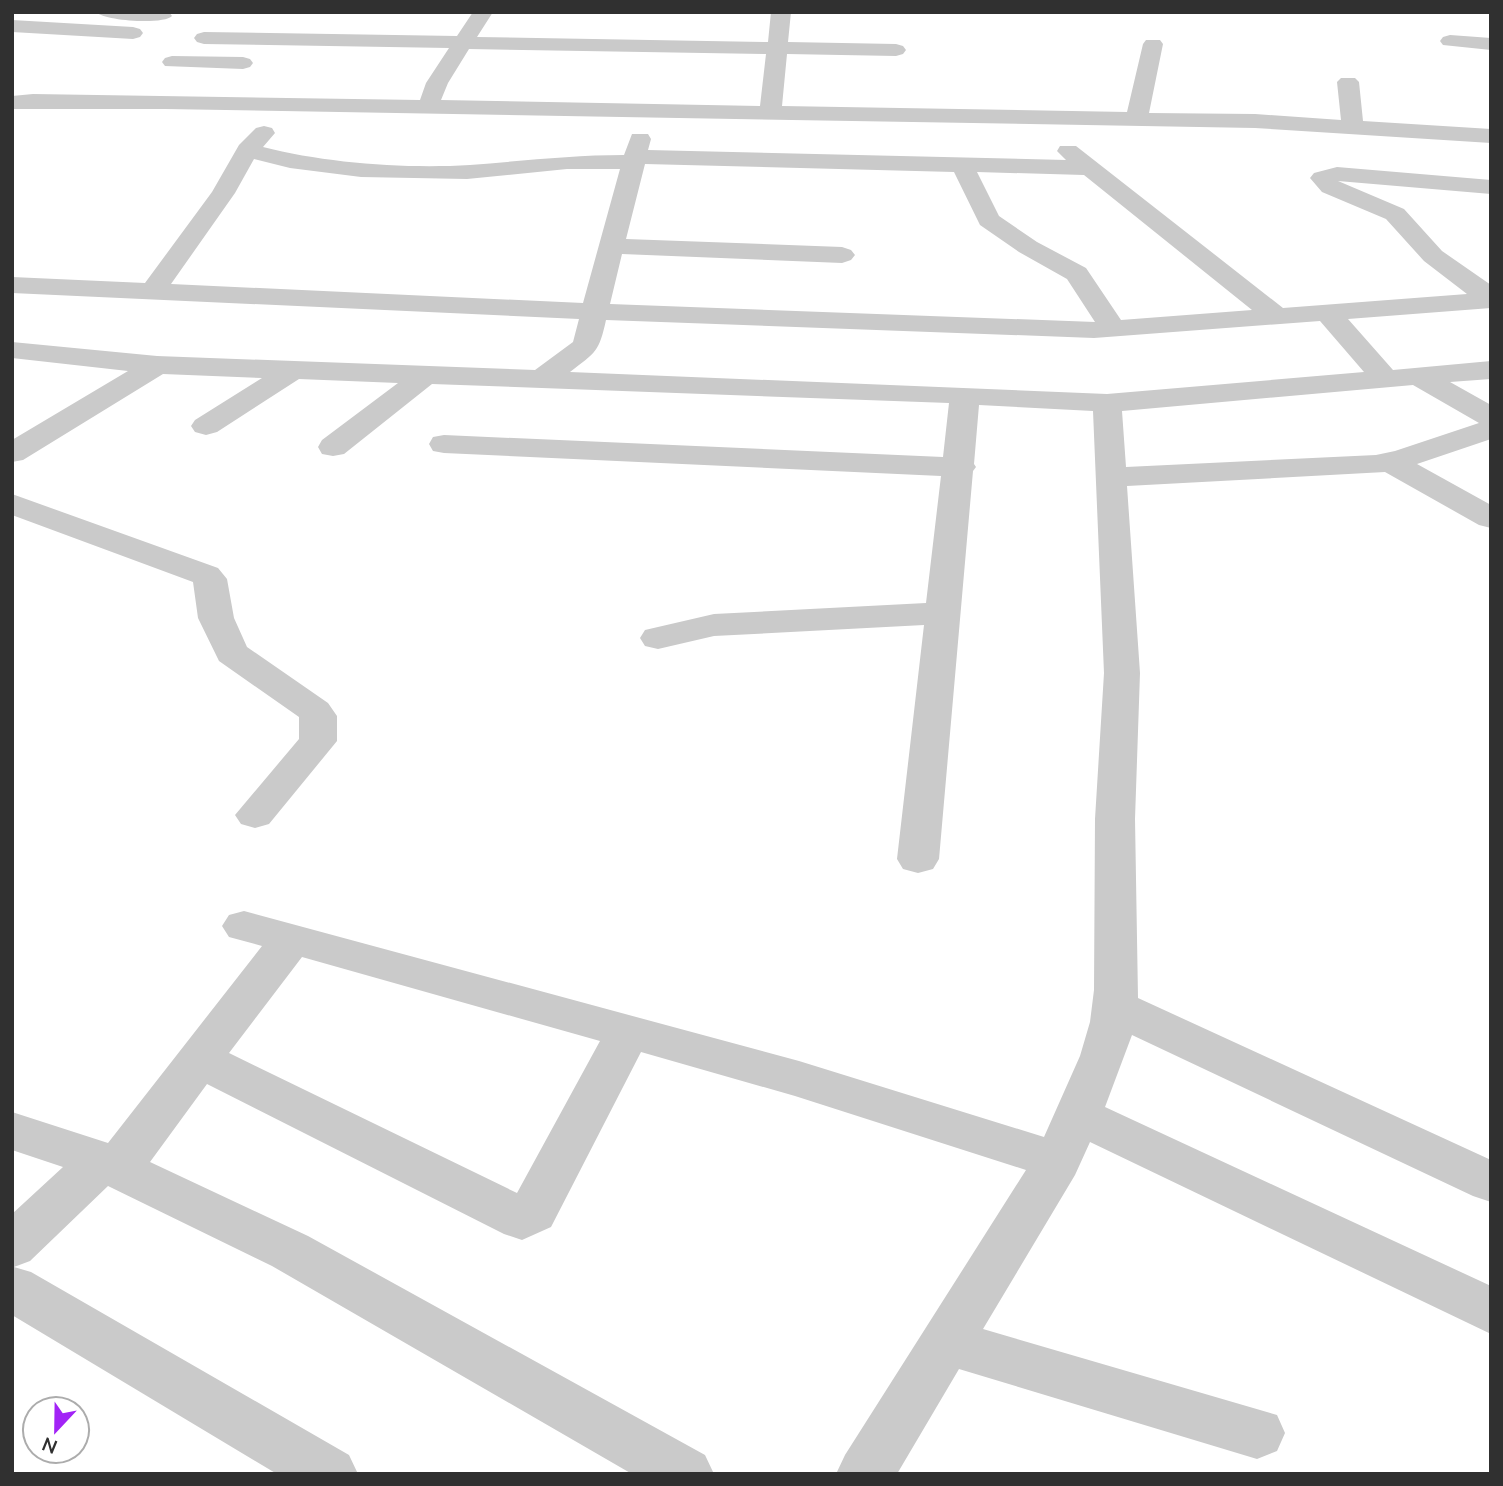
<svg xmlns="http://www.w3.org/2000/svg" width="1503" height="1486" viewBox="0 0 1503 1486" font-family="'Nunito Sans',sans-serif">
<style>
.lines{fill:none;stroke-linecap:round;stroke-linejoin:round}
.minor{fill:#cacaca;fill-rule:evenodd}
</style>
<rect width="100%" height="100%" fill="#fff"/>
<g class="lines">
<g class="minor">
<path d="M96 12H169L172 16C164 25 104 21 96 12Z"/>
<path d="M473 12H493L477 37 768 42 771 12H791L788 42 896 44 903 46 906 50 903 54 896 56 787 54 782 106 1127 112 1143 44 1146 40H1160L1163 44 1149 113 1255 114 1341 120 1337 82 1341 78H1355L1359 82 1363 121 1491 129V143L1255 128 165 109H12V96L33 94 420 100 426 83 449 48 204 44 197 42 194 38 197 34 204 32 457 36ZM469 49 766 54 760 106 441 100 448 83Z"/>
<path d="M12 20 133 27 140 29 143 33 140 37 133 39 12 32Z"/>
<path d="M1450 35 1491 38V50L1443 45 1440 41 1443 37Z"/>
<path d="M172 56 243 57 250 59 253 63 250 67 243 69 165 66 162 62 165 58Z"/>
<path d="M264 126 272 128 275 133 263 147C325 163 405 169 470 165 522 161 572 155 624 155L632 134H648L651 139 648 150 1066 160 1057 151 1060 146H1076L1283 308 1467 294 1424 261 1386 219 1322 192 1310 178 1314 173 1337 167 1491 180V194L1338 181 1404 209 1442 251 1491 285V308L1348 319 1393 370 1491 361V379L1450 382 1491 405V439L1417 464 1491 505V528L1479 525 1385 472 1127 486 1140 673 1135 819 1138 998 1491 1160V1202L1473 1196 1132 1035 1105 1107 1491 1286V1334L1090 1142 1075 1175 983 1329 1277 1415 1285 1433 1277 1451 1257 1459 959 1369 897 1474H836L845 1455 1026 1170 795 1096 641 1052 551 1227 522 1240 504 1234 207 1084 150 1162 308 1236 705 1455 714 1474H632L272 1266 108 1186 30 1261 14 1267 31 1272 349 1455 358 1474H277L12 1315V1214L63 1167 12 1150V1112L108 1143 262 946 229 937 222 926 229 915 244 911 799 1061 1044 1137 1080 1056 1090 1022 1094 990 1095 819 1104 673 1093 411 979 405 974 464 976 467 973 471 939 859 933 869 918 873 903 869 897 859 924 625 714 636 658 649 645 646 640 638 645 630 714 614 926 603 941 476 444 453 433 451 429 444 433 437 444 435 943 457 949 403 432 384 344 454 333 456 322 454 318 447 322 440 398 383 299 379 217 432 206 435 195 432 191 426 195 420 262 378 163 374 23 460 12 462V440L128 371 12 358V342L157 356 535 370 573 342 579 319 12 293V277L145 283 212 192 239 145 256 128ZM254 159 290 168 361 177 467 179 567 169H620L583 303 171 284 235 193ZM645 164 954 172 980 225 1019 252 1067 279 1095 322 610 304 622 254 842 263 851 260 855 255 851 250 842 247 626 239ZM977 172 1084 175 1252 310 1121 320 1086 268 1037 242 999 216ZM606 320 1094 338 1320 321 1364 372 1107 394 570 372C596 352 599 352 606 320ZM1413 385 1479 423 1395 451 1376 455 1126 467 1122 411ZM302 957 600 1041 517 1193 229 1053Z"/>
<path d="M12 494 218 568 227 579 234 618 247 647 328 703 337 716V741L269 824 255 828 241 824 235 815 299 739V717L219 661 198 618 193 582 12 515Z"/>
</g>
</g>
<rect width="1503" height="1486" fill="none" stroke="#303030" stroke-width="28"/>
<g transform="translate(56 1430) rotate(202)"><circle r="33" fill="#ffffff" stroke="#acacac" stroke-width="2"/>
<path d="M0-5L12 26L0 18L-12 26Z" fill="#a223f6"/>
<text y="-10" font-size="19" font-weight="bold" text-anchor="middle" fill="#303030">N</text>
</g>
</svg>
